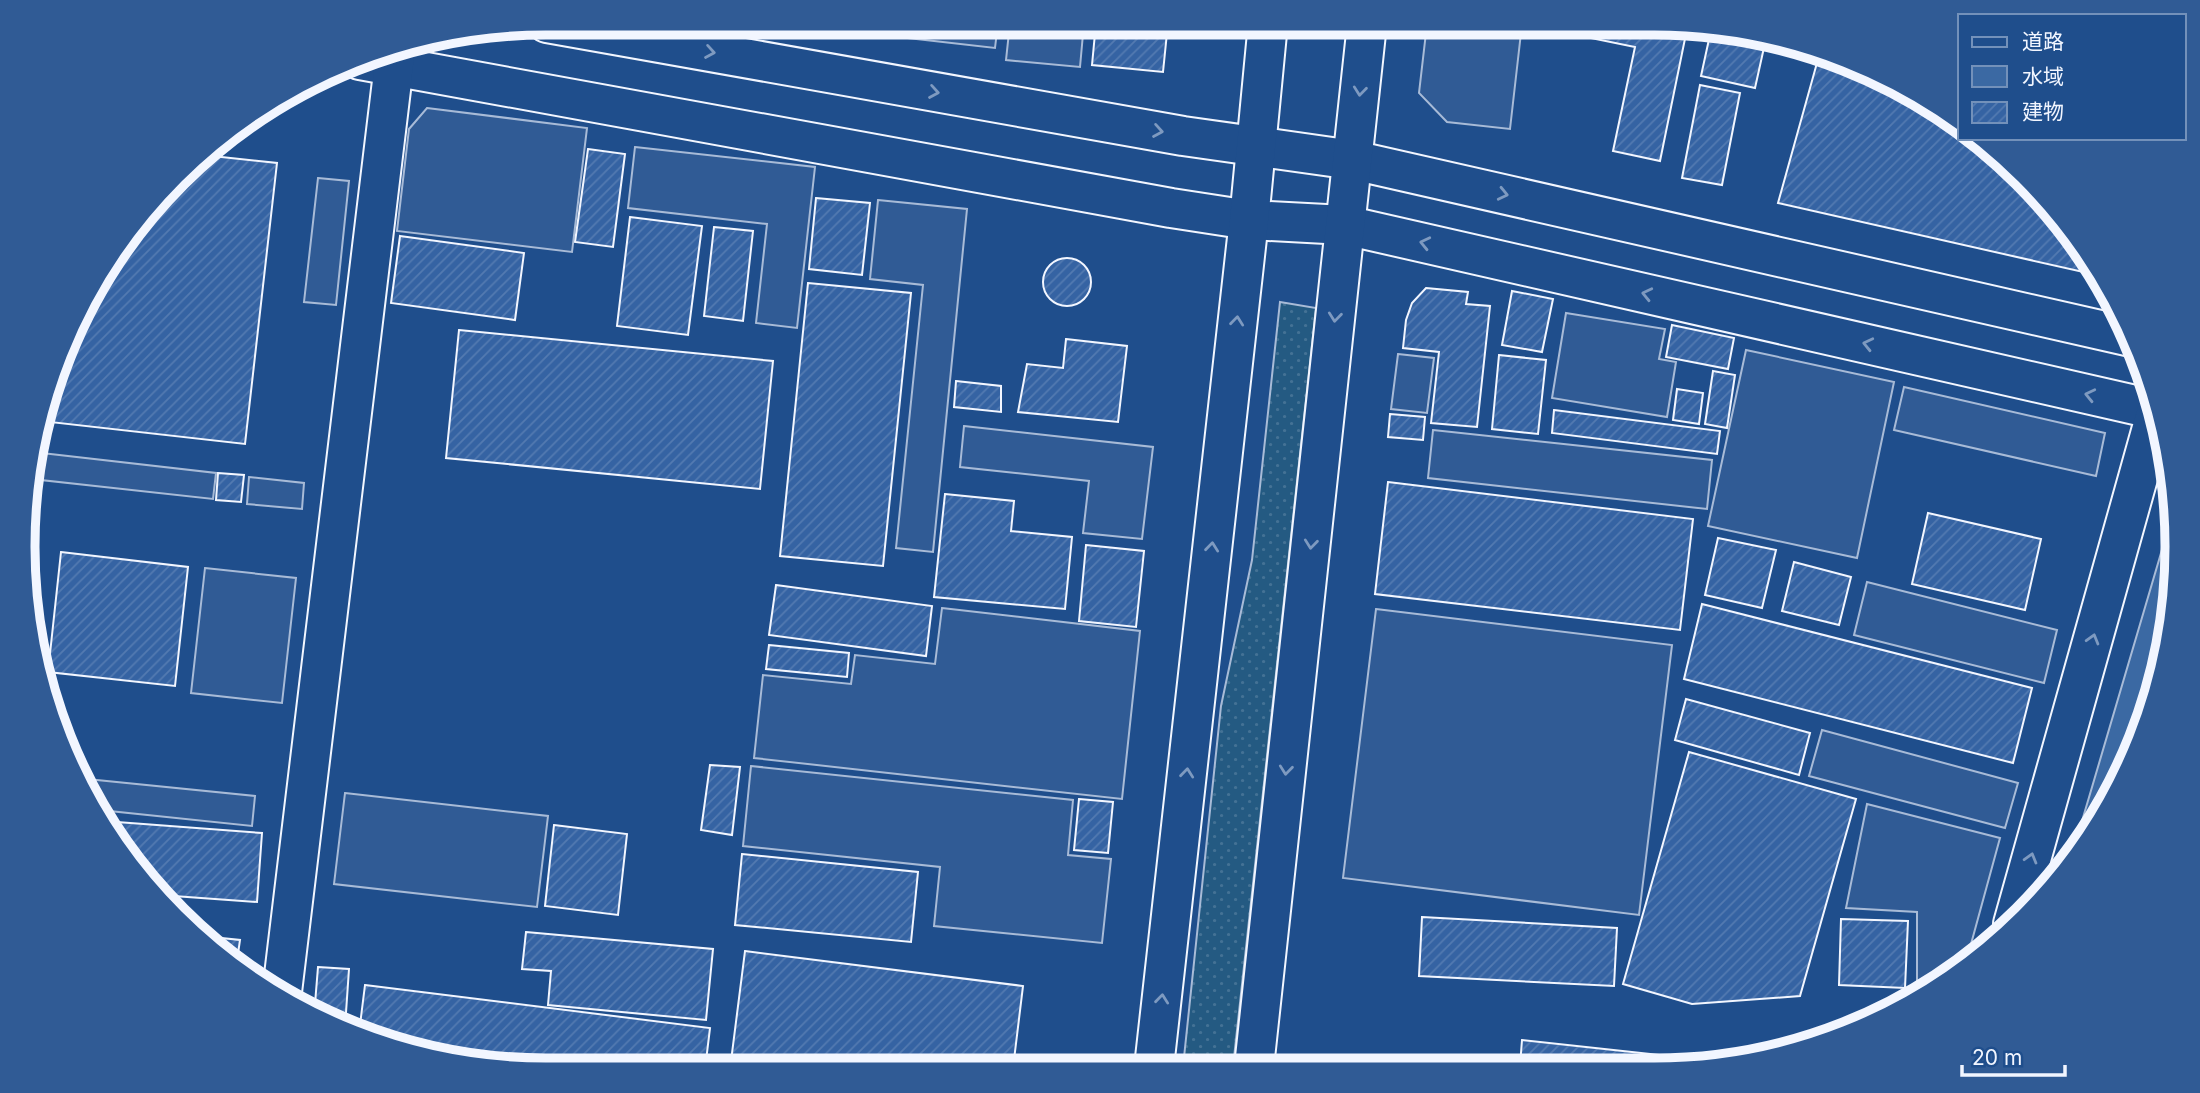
<svg xmlns="http://www.w3.org/2000/svg" width="2200" height="1093" viewBox="0 0 2200 1093" font-family="Inter,'Noto Sans JP',sans-serif">
<style>
.grass{fill:url(#grass-dots);stroke:#a8bbd7;stroke-width:2}
.parking{fill:#305b95;stroke:#a8bbd7;stroke-width:2}
.water{fill:#3b69a3;stroke:#a8bbd7;stroke-width:2}
.building{fill:url(#building-hatch);stroke:#f2f6ff;stroke-width:2}
.lines{fill:none;stroke-linecap:round;stroke-linejoin:round}
.minor-casing{stroke:#f2f6ff;stroke-width:42}
.minor{stroke:#1f4e8c;stroke-width:38}
.oneway{stroke:#7e9ac0}
.rim{fill:none;stroke:#f2f6ff;stroke-width:9}
</style>
<defs>
<pattern id="grass-dots" width="8" height="8" patternUnits="userSpaceOnUse" patternTransform="scale(1.75)"><rect width="8" height="8" fill="#245a82"/><path d="M2 2h.1M6 6h.1" fill="none" stroke="#447295" stroke-width="1.8" stroke-linecap="round"/></pattern>
<pattern id="building-hatch" width="6" height="6" patternUnits="userSpaceOnUse" patternTransform="scale(1.75)"><rect width="6" height="6" fill="#3563a3"/><path d="M-1 1l2-2M0 6l6-6M5 7l2-2" fill="none" stroke="#537ab1"/></pattern>
</defs>
<rect width="100%" height="100%" fill="#1f4e8c"/>
<path class="grass" d="M1280 302 1316 308 1233 1067H1183L1221 706 1252 560Z"/>
<g class="parking">
<path d="M874 23H998L995 48 873 34Z"/>
<path d="M1010 23H1084L1080 67 1006 60Z"/>
<path d="M1427 24H1522L1510 129 1447 122 1419 93Z"/>
<path d="M427 108 587 128 572 252 397 231 409 129Z"/>
<path d="M635 147 815 167 797 328 756 323 767 224 628 208Z"/>
<path d="M318 178 349 181 336 305 304 302Z"/>
<path d="M878 200 967 209 933 552 896 548 923 285 870 279Z"/>
<path d="M1566 313 1665 329 1659 359 1676 362 1667 417 1552 398Z"/>
<path d="M1746 350 1894 382 1857 558 1708 526Z"/>
<path d="M1398 354 1434 358 1427 413 1391 409Z"/>
<path d="M1904 387 2105 433 2096 476 1894 430Z"/>
<path d="M964 426 1153 447 1142 539 1083 533 1089 481 960 467Z"/>
<path d="M1433 430 1712 460 1707 509 1428 478Z"/>
<path d="M33 452 216 473 213 499 32 479Z"/>
<path d="M249 477 304 483 302 509 247 504Z"/>
<path d="M205 568 296 578 282 703 191 693Z"/>
<path d="M1867 582 2057 630 2044 683 1854 635Z"/>
<path d="M942 608 1140 631 1122 799 754 758 763 675 851 684 855 655 935 664Z"/>
<path d="M1376 609 1672 645 1639 915 1343 878Z"/>
<path d="M1822 730 2018 783 2005 828 1809 776Z"/>
<path d="M751 766 1073 800 1068 855 1111 859 1102 943 934 926 940 867 743 846Z"/>
<path d="M77 778 255 796 252 826 100 810Z"/>
<path d="M345 793 548 816 537 907 334 884Z"/>
<path d="M1867 804 2000 838 1965 966 1933 985H1917V912L1846 908Z"/>
</g>
<path class="water" d="M2174 509 2176 580 2160 682 2123 778 2072 855Z"/>
<g class="building">
<path d="M820 23H867L866 32 820 26Z"/>
<path d="M1096 23H1168L1163 72 1092 65Z"/>
<path d="M1543 24H1688L1660 161 1613 151 1635 47 1542 28Z"/>
<path d="M1711 30 1765 43 1755 88 1701 76Z"/>
<path d="M1820 52 1885 77 1960 123V138H1980L2047 201 2101 276 1778 203Z"/>
<path d="M1700 85 1740 93 1722 185 1682 178Z"/>
<path d="M588 149 625 154 613 247 575 242Z"/>
<path d="M203 155 277 163 245 444 41 421 93 284 152 201Z"/>
<path d="M816 198 870 203 862 275 809 269Z"/>
<path d="M630 217 702 226 688 335 617 326Z"/>
<path d="M714 227 753 231 743 321 704 316Z"/>
<path d="M400 236 524 253 515 320 391 303Z"/>
<circle cx="1067" cy="282" r="24"/>
<path d="M808 283 911 293 883 566 780 556Z"/>
<path d="M1426 288 1468 292 1466 304 1490 306 1477 427 1431 423 1439 352 1403 348 1406 320 1412 303Z"/>
<path d="M1512 291 1553 299 1542 352 1502 345Z"/>
<path d="M1672 325 1734 338 1728 369 1666 357Z"/>
<path d="M459 330 773 361 760 489 446 458Z"/>
<path d="M1066 339 1127 346 1118 422 1018 412 1027 364 1063 368Z"/>
<path d="M1499 355 1546 360 1538 434 1492 429Z"/>
<path d="M1713 371 1735 375 1727 428 1705 424Z"/>
<path d="M956 381 1001 386V412L954 407Z"/>
<path d="M1677 389 1703 393 1699 424 1673 420Z"/>
<path d="M1554 410 1720 431 1717 454 1552 433Z"/>
<path d="M1390 414 1425 417 1423 440 1388 437Z"/>
<path d="M218 473 244 475 241 502 216 500Z"/>
<path d="M1388 482 1693 519 1680 630 1375 594Z"/>
<path d="M945 494 1014 501 1011 531 1072 537 1065 609 934 597Z"/>
<path d="M1928 513 2041 539 2025 610 1912 584Z"/>
<path d="M1718 538 1776 550 1762 608 1705 595Z"/>
<path d="M1086 545 1144 551 1136 627 1079 621Z"/>
<path d="M61 552 188 567 175 686 48 672Z"/>
<path d="M1794 562 1851 577 1839 625 1782 611Z"/>
<path d="M776 585 932 606 926 656 769 635Z"/>
<path d="M1702 604 2032 688 2013 763 1684 679Z"/>
<path d="M769 645 849 653 847 677 766 669Z"/>
<path d="M1686 699 1810 733 1799 775 1675 740Z"/>
<path d="M1689 752 1856 799 1800 996 1692 1004 1623 984Z"/>
<path d="M710 765 740 767 732 835 701 830Z"/>
<path d="M1079 799 1113 802 1108 853 1074 850Z"/>
<path d="M117 822 262 833 257 902 160 895 117 834Z"/>
<path d="M554 825 627 834 618 915 545 906Z"/>
<path d="M742 854 918 872 911 942 735 925Z"/>
<path d="M1422 917 1617 928 1614 986 1419 976Z"/>
<path d="M1841 919 1908 921 1905 988 1839 985Z"/>
<path d="M526 932 713 949 706 1020 548 1005 551 971 522 969Z"/>
<path d="M202 936 240 940 237 961Z"/>
<path d="M745 951 1023 986 1013 1068 730 1069Z"/>
<path d="M318 967 349 969 345 1027 314 1016Z"/>
<path d="M365 985 710 1028 705 1069H513L411 1053 359 1033Z"/>
<path d="M1522 1040 1733 1063 1722 1066H1520Z"/>
<path d="M1382 1057 1466 1066 1381 1067Z"/>
</g>
<g class="lines">
<defs>
<g id="minor">
<path d="M547 23 1183 136 1353 160 2131 337"/>
<path d="M360 60 1171 208 1249 220 1345 225 2157 410"/>
<path d="M2013 924 2157 410"/>
<path d="M282 992 396 48"/>
<path d="M1154 1067 1249 220 1268 23"/>
<path d="M1254 1067 1367 24"/>
</g>
</defs>
<use href="#minor" class="minor-casing"/>
<use href="#minor" class="minor"/>
</g>
<defs><path id="oneway-chevron" d="M-2-3.5L2.5 0L-2 3.5" fill="none" stroke-width="1.6" stroke-linecap="round" stroke-linejoin="round" transform="scale(1.75)"/></defs>
<g class="oneway">
<use href="#oneway-chevron" transform="translate(710 52) rotate(10)"/>
<use href="#oneway-chevron" transform="translate(1360 91) rotate(96)"/>
<use href="#oneway-chevron" transform="translate(934 92) rotate(10)"/>
<use href="#oneway-chevron" transform="translate(1158 131) rotate(10)"/>
<use href="#oneway-chevron" transform="translate(1503 194) rotate(13)"/>
<use href="#oneway-chevron" transform="translate(1425 243) rotate(-167)"/>
<use href="#oneway-chevron" transform="translate(1647 294) rotate(-167)"/>
<use href="#oneway-chevron" transform="translate(1335 317) rotate(96)"/>
<use href="#oneway-chevron" transform="translate(1237 321) rotate(-84)"/>
<use href="#oneway-chevron" transform="translate(1868 344) rotate(-167)"/>
<use href="#oneway-chevron" transform="translate(2090 395) rotate(-167)"/>
<use href="#oneway-chevron" transform="translate(1311 544) rotate(96)"/>
<use href="#oneway-chevron" transform="translate(1212 547) rotate(-84)"/>
<use href="#oneway-chevron" transform="translate(2093 639) rotate(-74)"/>
<use href="#oneway-chevron" transform="translate(1286 770) rotate(96)"/>
<use href="#oneway-chevron" transform="translate(1187 773) rotate(-84)"/>
<use href="#oneway-chevron" transform="translate(2031 858) rotate(-74)"/>
<use href="#oneway-chevron" transform="translate(1162 999) rotate(-84)"/>
</g>
<path d="M0 0H2200V1093H0ZM546 35H1654A511 511 0 0 1 2165 546V547A511 511 0 0 1 1654 1058H546A511 511 0 0 1 35 547V546A511 511 0 0 1 546 35Z" fill="#305b95" fill-rule="evenodd"/>
<path class="rim" d="M546 35H1654A511 511 0 0 1 2165 546V547A511 511 0 0 1 1654 1058H546A511 511 0 0 1 35 547V546A511 511 0 0 1 546 35Z"/>
<rect x="1958" y="14" width="228" height="126" fill="#1f4e8c" stroke="#7391ba" stroke-width="2"/>
<rect x="1972" y="37" width="35" height="10" fill="#1f4e8c" stroke="#7391ba" stroke-width="2"/>
<text x="2022" y="49" font-size="21" fill="#f2f6ff">道路</text>
<rect x="1972" y="66" width="35" height="21" fill="#3b69a3" stroke="#7391ba" stroke-width="2"/>
<text x="2022" y="84" font-size="21" fill="#f2f6ff">水域</text>
<rect x="1972" y="102" width="35" height="21" fill="url(#building-hatch)" stroke="#7391ba" stroke-width="2"/>
<text x="2022" y="119" font-size="21" fill="#f2f6ff">建物</text>
<path d="M1962 1065v10h103v-10" fill="none" stroke="#f2f6ff" stroke-width="3.5"/>
<text x="1972" y="1065" font-size="21" fill="#f2f6ff" stroke="#1f4e8c" stroke-width="5" paint-order="stroke">20 m</text>
</svg>
